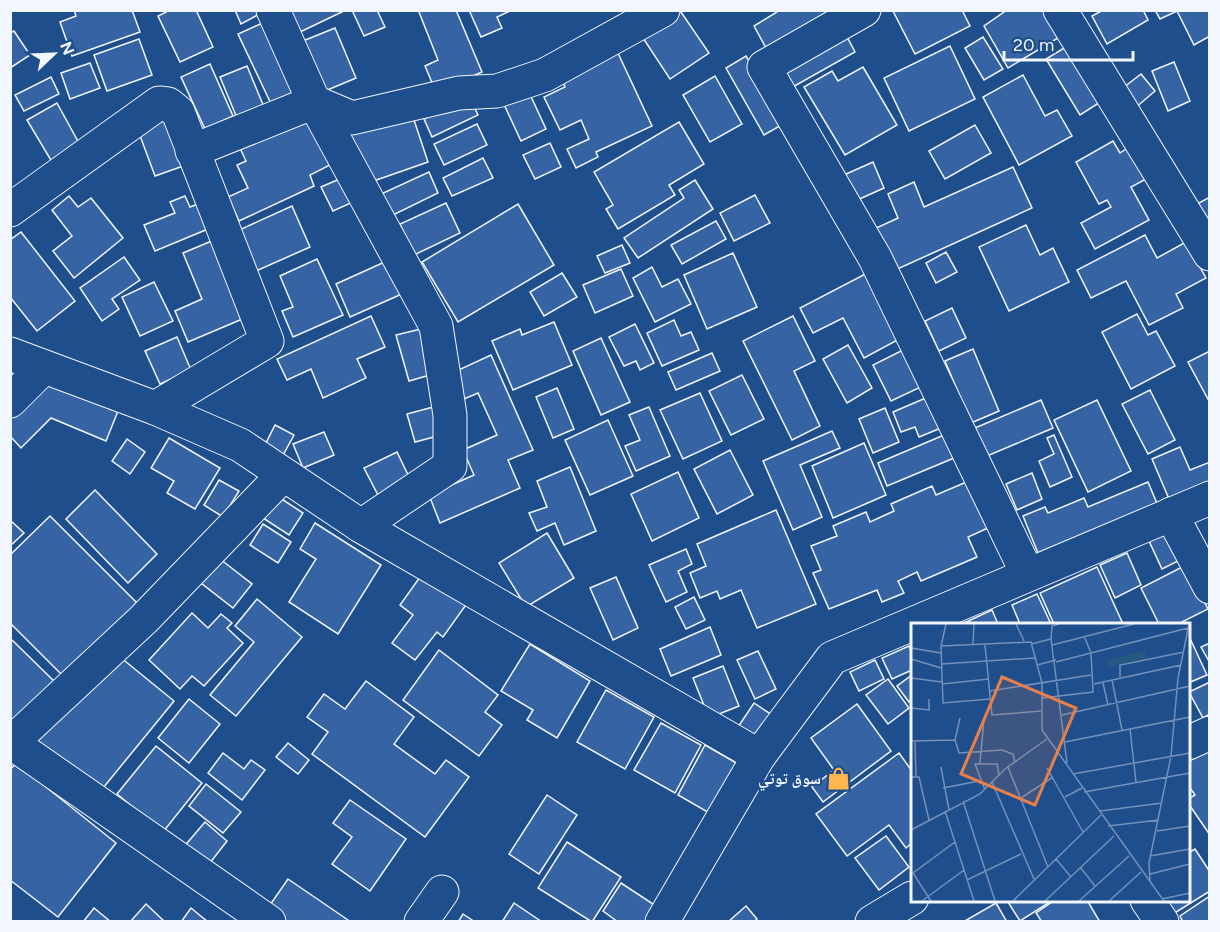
<svg xmlns="http://www.w3.org/2000/svg" width="1220" height="932" viewBox="0 0 1220 932" font-family="Figtree,'Noto Naskh Arabic',sans-serif">
<style>
.building{fill:#3563a3;stroke:#f2f6ff;stroke-width:1.5}
.lines{fill:none;stroke-linecap:round;stroke-linejoin:round}
.minor-casing{stroke:#f2f6ff;stroke-width:35}
.tertiary-casing{stroke:#f2f6ff;stroke-width:35}
.minor{stroke:#1f4e8c;stroke-width:33}
.tertiary{stroke:#1f4e8c;stroke-width:33}
.labels{text-anchor:middle;stroke-width:4.5;stroke-linejoin:round;paint-order:stroke}
.poi-label{font-size:16px;font-weight:bold;fill:#f2f6ff;stroke:#1f4e8c;text-anchor:end}
.inset-road{fill:none;stroke:#7391ba;stroke-width:1.5}
.view{fill:#ea8049;fill-opacity:0.15;stroke:#ea8049;stroke-width:3}
.inset-edge{fill:none;stroke:#f2f6ff;stroke-width:3}
</style>
<rect width="100%" height="100%" fill="#1f4e8c"/>
<g class="building">
<path d="M74 10H132L140 32 72 56 60 22 76 16Z"/>
<path d="M170 10H196L213 47 180 62 158 16Z"/>
<path d="M235 10H265V11L241 24Z"/>
<path d="M287 10H346L298 33Z"/>
<path d="M352 10H377L385 27 364 36Z"/>
<path d="M423 10H456L482 72 436 92 425 66 438 60 419 12Z"/>
<path d="M469 10H512L497 17 502 28 481 37Z"/>
<path d="M780 10H826L832 21 771 57 754 26Z"/>
<path d="M962 10 970 26 915 54 893 11Z"/>
<path d="M1007 10H1048L1063 35 1008 68 984 26Z"/>
<path d="M1103 10H1143L1148 20 1107 44 1092 16Z"/>
<path d="M1155 10H1210V36L1194 45 1177 11 1160 19Z"/>
<path d="M681 12 709 53 670 79 643 38Z"/>
<path d="M267 21 303 96 274 110 238 34Z"/>
<path d="M335 28 356 78 325 91 303 41Z"/>
<path d="M14 31 30 55 10 68V33Z"/>
<path d="M845 33 855 52 791 88 780 69Z"/>
<path d="M983 37 1003 69 984 80 965 48Z"/>
<path d="M139 39 152 75 107 91 94 55Z"/>
<path d="M1069 45 1102 101 1080 115 1046 59Z"/>
<path d="M950 46 975 99 909 131 884 78Z"/>
<path d="M617 51 652 126 596 152 598 157 576 168 567 149 589 139 581 120 560 130 544 97 565 87 561 77Z"/>
<path d="M746 56 785 123 764 135 726 68Z"/>
<path d="M1174 62 1190 101 1168 111 1152 71Z"/>
<path d="M90 63 100 88 70 99 61 73Z"/>
<path d="M210 64 233 116 205 129 181 77Z"/>
<path d="M247 66 264 107 237 118 220 77Z"/>
<path d="M863 67 897 125 845 155 804 87 832 71 838 81Z"/>
<path d="M1141 74 1155 91 1134 109 1119 91Z"/>
<path d="M1023 75 1045 116 1057 110 1072 136 1019 165 983 97Z"/>
<path d="M715 76 742 124 710 142 683 95Z"/>
<path d="M51 77 59 94 24 111 15 95Z"/>
<path d="M527 88 546 129 521 141 502 100Z"/>
<path d="M470 98 478 115 432 137 424 119Z"/>
<path d="M57 103 80 145 52 162 27 120Z"/>
<path d="M411 111 428 162 365 184 347 133Z"/>
<path d="M167 113 186 165 155 176 136 125Z"/>
<path d="M308 117 330 165 310 175 314 186 239 221 228 197 248 188 237 165 246 161 240 148Z"/>
<path d="M679 122 704 164 669 185 675 195 618 229 606 209 613 205 594 172Z"/>
<path d="M477 124 487 145 444 165 434 144Z"/>
<path d="M975 125 991 153 945 179 929 151Z"/>
<path d="M1113 141 1120 153 1129 147 1146 179 1131 187 1149 220 1095 249 1081 223 1111 207 1107 200 1099 204 1076 162Z"/>
<path d="M550 143 561 167 535 179 523 155Z"/>
<path d="M483 158 493 178 452 196 443 178Z"/>
<path d="M873 162 884 188 855 201 844 175Z"/>
<path d="M1013 167 1032 208 893 271 874 229 898 218 888 194 914 182 924 207Z"/>
<path d="M429 172 438 193 391 216 381 194Z"/>
<path d="M342 178 353 202 333 211 321 187Z"/>
<path d="M695 180 713 209 638 258 624 238 684 198 679 190Z"/>
<path d="M755 195 770 223 734 241 720 213Z"/>
<path d="M69 196 78 207 91 198 123 238 74 278 53 251 72 236 52 210Z"/>
<path d="M185 196 190 207 198 204 208 229 155 251 144 225 175 213 170 202Z"/>
<path d="M1210 197V228L1197 204Z"/>
<path d="M446 203 460 233 414 255 400 224Z"/>
<path d="M518 204 554 265 458 322 422 262Z"/>
<path d="M292 206 310 247 256 271 237 231Z"/>
<path d="M716 221 726 239 682 264 671 245Z"/>
<path d="M1026 225 1040 255 1053 248 1069 282 1009 311 979 247Z"/>
<path d="M21 232 75 301 37 331 10 297V240Z"/>
<path d="M1145 235 1157 258 1186 242 1206 278 1176 294 1183 308 1149 325 1126 281 1091 298 1077 270Z"/>
<path d="M214 240 247 317 188 342 175 311 202 299 183 253Z"/>
<path d="M622 245 630 263 605 273 597 256Z"/>
<path d="M946 252 957 272 936 283 926 263Z"/>
<path d="M733 253 757 307 707 329 684 275Z"/>
<path d="M124 257 140 280 112 299 119 309 102 321 80 288Z"/>
<path d="M317 259 343 315 293 337 282 311 293 307 280 276Z"/>
<path d="M389 260 404 293 350 317 336 284Z"/>
<path d="M652 267 662 287 678 279 691 304 655 322 633 278Z"/>
<path d="M621 269 633 296 595 313 583 285Z"/>
<path d="M871 271 905 336 864 358 843 318 813 333 800 308Z"/>
<path d="M562 273 577 297 544 316 530 292Z"/>
<path d="M154 282 173 321 140 336 122 297Z"/>
<path d="M952 308 966 338 939 351 925 321Z"/>
<path d="M1137 314 1148 335 1156 331 1175 366 1131 389 1102 332Z"/>
<path d="M371 316 385 347 357 359 366 378 323 398 311 369 287 380 277 359Z"/>
<path d="M793 316 815 361 794 371 820 426 792 440 743 341Z"/>
<path d="M674 320 681 336 691 332 699 350 662 366 647 333Z"/>
<path d="M554 322 572 365 513 390 492 341 520 329 522 335Z"/>
<path d="M635 324 654 363 640 370 636 361 624 366 609 337Z"/>
<path d="M425 328 437 373 409 381 396 335Z"/>
<path d="M177 337 191 370 160 384 145 351Z"/>
<path d="M601 338 630 402 601 415 573 351Z"/>
<path d="M848 345 872 388 847 403 823 359Z"/>
<path d="M907 348 925 385 891 401 873 365Z"/>
<path d="M973 349 999 411 971 423 945 361Z"/>
<path d="M1210 351V403L1188 362Z"/>
<path d="M712 353 720 371 676 390 668 372Z"/>
<path d="M491 355 533 450 508 460 520 488 440 523 429 495 474 475 463 450 497 435 478 393 464 399 452 373Z"/>
<path d="M742 375 764 419 731 435 709 391Z"/>
<path d="M46 381 118 411 106 441 51 418 21 448 10 436V416Z"/>
<path d="M557 388 574 429 553 438 536 397Z"/>
<path d="M1150 390 1175 440 1148 454 1122 404Z"/>
<path d="M700 393 722 441 683 459 660 410Z"/>
<path d="M928 397 941 428 919 437 915 427 901 432 893 412Z"/>
<path d="M1041 400 1053 428 987 456 975 428Z"/>
<path d="M1097 400 1131 471 1088 492 1054 420Z"/>
<path d="M437 406 445 434 415 442 407 414Z"/>
<path d="M649 407 670 456 636 471 625 446 640 440 629 415Z"/>
<path d="M885 408 899 442 873 453 859 419Z"/>
<path d="M608 420 633 476 590 495 565 440Z"/>
<path d="M275 425 294 435 282 457 264 447Z"/>
<path d="M832 431 840 448 800 465 822 517 793 530 763 461Z"/>
<path d="M324 432 334 455 303 468 293 444Z"/>
<path d="M944 435 954 458 887 486 878 463Z"/>
<path d="M1054 435 1072 477 1050 487 1039 461 1054 454 1047 438Z"/>
<path d="M169 438 220 468 195 509 167 493 174 481 151 468Z"/>
<path d="M127 439 145 452 130 474 112 461Z"/>
<path d="M864 443 886 495 833 518 812 466Z"/>
<path d="M1180 447 1190 470 1210 462V491L1172 506 1152 459Z"/>
<path d="M730 450 753 495 717 514 694 469Z"/>
<path d="M397 452 410 479 378 495 364 468Z"/>
<path d="M570 467 596 531 564 545 555 523 537 531 529 513 547 507 537 481Z"/>
<path d="M678 472 699 518 652 541 631 494Z"/>
<path d="M1032 473 1042 499 1017 510 1006 484Z"/>
<path d="M219 480 239 491 223 517 204 505Z"/>
<path d="M971 480 990 527 968 537 977 557 921 581 917 572 898 581 904 593 882 602 877 590 829 609 813 573 821 570 811 546 837 536 833 526 866 512 870 522 894 511 891 504 932 486 936 495Z"/>
<path d="M1148 482 1161 513 1042 563 1023 516 1045 507 1048 513 1084 498 1088 507Z"/>
<path d="M95 490 157 554 128 583 66 519Z"/>
<path d="M277 496 303 513 289 535 263 518Z"/>
<path d="M776 510 816 604 757 628 741 590 720 599 717 591 700 598 690 573 706 566 697 544Z"/>
<path d="M50 516 139 605 66 679 10 623V555Z"/>
<path d="M10 520 24 533 10 546Z"/>
<path d="M315 523 381 565 338 634 289 602 316 559 300 549Z"/>
<path d="M263 524 291 542 278 563 250 545Z"/>
<path d="M1173 529 1186 557 1162 569 1149 541Z"/>
<path d="M547 533 574 578 526 607 499 563Z"/>
<path d="M686 549 692 564 678 571 687 592 666 602 649 565Z"/>
<path d="M1127 553 1141 585 1115 598 1100 565Z"/>
<path d="M220 559 252 584 233 608 201 583Z"/>
<path d="M1186 565 1208 609 1178 624H1159L1141 588Z"/>
<path d="M1097 567 1123 624H1054L1040 593Z"/>
<path d="M425 570 468 602 443 637 437 632 415 660 392 643 413 615 400 605Z"/>
<path d="M616 577 638 628 613 640 590 588Z"/>
<path d="M1037 594 1051 624H1020L1012 605Z"/>
<path d="M694 597 705 620 686 629 675 607Z"/>
<path d="M257 599 302 637 236 716 210 695 254 642 235 626Z"/>
<path d="M992 610 998 624H965L964 623Z"/>
<path d="M192 613 208 628 221 614 232 623 227 628 243 643 204 686 192 676 180 689 149 660Z"/>
<path d="M710 627 721 655 671 676 660 649Z"/>
<path d="M1188 634 1207 675 1188 683Z"/>
<path d="M10 638 56 683 10 729Z"/>
<path d="M1210 643V663L1201 647Z"/>
<path d="M530 644 590 681 557 738 527 720 533 710 501 691Z"/>
<path d="M909 646 912 654V670L892 679 882 658Z"/>
<path d="M439 650 498 695 485 712 502 725 479 756 403 700Z"/>
<path d="M758 651 776 689 755 699 737 660Z"/>
<path d="M120 657 174 701 99 793 31 739Z"/>
<path d="M875 660 884 679 859 691 850 672Z"/>
<path d="M723 666 739 706 709 718 693 678Z"/>
<path d="M912 675V699L909 702 897 686Z"/>
<path d="M888 679 909 708 888 724 866 695Z"/>
<path d="M366 681 414 717 394 744 435 774 446 760 469 777 425 837 312 754 328 732 307 717 324 694 345 709Z"/>
<path d="M1210 682V714L1203 718 1189 692Z"/>
<path d="M606 690 654 717 625 769 577 742Z"/>
<path d="M189 699 220 724 189 763 158 738Z"/>
<path d="M754 703 772 715 752 744 734 733Z"/>
<path d="M857 704 891 751 823 802 812 787 834 770 811 738Z"/>
<path d="M661 723 701 745 675 793 634 770Z"/>
<path d="M288 743 309 760 298 774 276 757Z"/>
<path d="M705 745 738 764 711 814 678 795Z"/>
<path d="M156 746 202 783 163 832 117 794Z"/>
<path d="M1210 748V835L1188 803V799L1195 795 1188 785V762Z"/>
<path d="M223 753 244 769 251 760 265 770 242 800 208 773Z"/>
<path d="M899 753 912 771V843L906 848 889 825 847 856 816 814Z"/>
<path d="M16 763 116 843 58 917 10 880V770Z"/>
<path d="M206 784 241 812 223 833 189 806Z"/>
<path d="M547 795 577 815 539 874 509 854Z"/>
<path d="M350 800 406 839 370 891 332 864 352 837 333 823Z"/>
<path d="M205 822 227 841 206 868 182 849Z"/>
<path d="M886 836 909 867 879 890 855 858Z"/>
<path d="M567 842 621 877 592 922 538 888Z"/>
<path d="M1195 849 1210 872V891L1165 919 1153 900H1188V853Z"/>
<path d="M288 879 348 920 346 922H272L263 915Z"/>
<path d="M621 883 656 906 647 922H618L603 911Z"/>
<path d="M1210 896V922H1183L1180 916Z"/>
<path d="M1010 900H1053L1020 921 1008 902Z"/>
<path d="M1055 900H1087L1100 922H1042L1036 913Z"/>
<path d="M514 903 542 922H502Z"/>
<path d="M996 903 1007 922H963Z"/>
<path d="M146 904 165 922H130Z"/>
<path d="M746 906 757 919 754 922H728Z"/>
<path d="M94 908 111 922H83Z"/>
<path d="M191 908 208 922H181Z"/>
<path d="M463 914 475 922H458Z"/>
</g>
<g class="lines">
<defs>
<g id="minor">
<path d="M273 10 314 102 436 326 450 415V466L361 526"/>
<path d="M864 10 764 67 875 258 1027 573"/>
<path d="M1060 10 1210 254"/>
<path d="M192 151 314 102 352 118 459 93 497 91 545 75 663 10"/>
<path d="M10 210 159 103 168 104 178 112 267 341 155 408"/>
<path d="M10 354 155 408 240 445 361 526 759 756"/>
<path d="M10 401 44 367"/>
<path d="M1171 514 1210 587"/>
<path d="M12 743 269 922"/>
<path d="M10 744 144 619 283 475"/>
<path d="M1147 900 1162 922"/>
<path d="M421 922 442 892"/>
<path d="M662 922 759 756 832 658 1210 498"/>
</g>
<g id="tertiary">
<path d="M1188 743 1210 733"/>
<path d="M872 922 912 898"/>
</g>
</defs>
<use href="#minor" class="minor-casing"/>
<use href="#tertiary" class="tertiary-casing"/>
<use href="#minor" class="minor"/>
<use href="#tertiary" class="tertiary"/>
</g>
<defs>
<symbol id="shop-bare" viewBox="-9 -9 18 18"><path d="M-5-2.5h2.3a2.7 3.5 0 0 1 5.4 0H5L5.5 6h-11ZM-1.5-2.5h3a1.5 2.3 0 0 0-3 0Z" fill="#ffb74d" stroke="#1f4e8c" stroke-width="2.5" paint-order="stroke"/></symbol>
</defs>
<g fill-rule="evenodd">
<use href="#shop-bare" x="822" y="762" width="33" height="33"/>
</g>
<g class="labels">
<g class="poi-label">
<text x="821" y="784">سوق توتي</text>
</g>
</g>
<g transform="translate(911 623)">
<rect width="279" height="279" fill="#1f4e8c"/>
<path d="M234 27 235 35 198 44 196 37Z" fill="#245a82"/>
<path class="inset-road" d="M35 1 30 23 32 80 79 76M105 1 113 18M148 1 141 3 140 16 156 140M120 21 140 16M62 22 63 1M74 22 81 92 130 88M141 22 223 1M30 23 120 19 131 60V107L253 278M0 25 30 30M0 36 30 45M145 39 277 5M30 41 124 35M126 42 145 37M209 54V42L273 29M0 55 31 59M201 57 211 107M192 60 197 82M31 61 78 56M183 61 270 42M79 68 180 52M131 75 182 69 180 30 173 13M0 85 18 87V76M151 92 279 63M49 95 44 117 48 130 91 127 102 131 104 140M219 106 225 159M0 118 44 117M4 119 5 153M154 119 279 94M69 140 73 96M30 144 38 187M97 144 137 244M136 145 172 209M162 151 279 130M0 154H8L18 197M81 159 123 256M32 165 68 158M74 167 64 141H86L88 152M173 169 279 150M154 174 171 165M110 175 142 154M52 178 84 278M34 188 63 278M189 188 251 180M197 203 248 197M0 207 69 171 94 146 136 116M246 208 279 203M239 233 279 226M145 236 160 254M169 244 184 263M239 251 279 241M56 257 110 231M239 258 238 240 260 133 267 55 278 1M251 276 279 270M11 278 53 247M20 278 2 250 44 219M102 278 190 192M134 278 203 213M168 278 218 233M198 278 230 249"/>
<path class="view" d="M91 54 165 85 124 182 50 151Z"/>
<rect width="279" height="279" class="inset-edge"/>
</g>
<rect width="1220" height="932" fill="none" stroke="#f2f6ff" stroke-width="24"/>
<g transform="translate(54 54) rotate(67)" stroke="#1f4e8c" stroke-width="4.5" paint-order="stroke">
<path d="M0-4.5L10 22L0 15L-10 22Z" fill="#f2f6ff"/>
<text y="-9" font-size="16" font-weight="bold" text-anchor="middle" fill="#f2f6ff">N</text>
</g>
<path d="M1004 51v9h129v-9" fill="none" stroke="#f2f6ff" stroke-width="3"/>
<text x="1013" y="51" font-size="18" fill="#f2f6ff" stroke="#1f4e8c" stroke-width="4.5" paint-order="stroke">20 m</text>
</svg>
